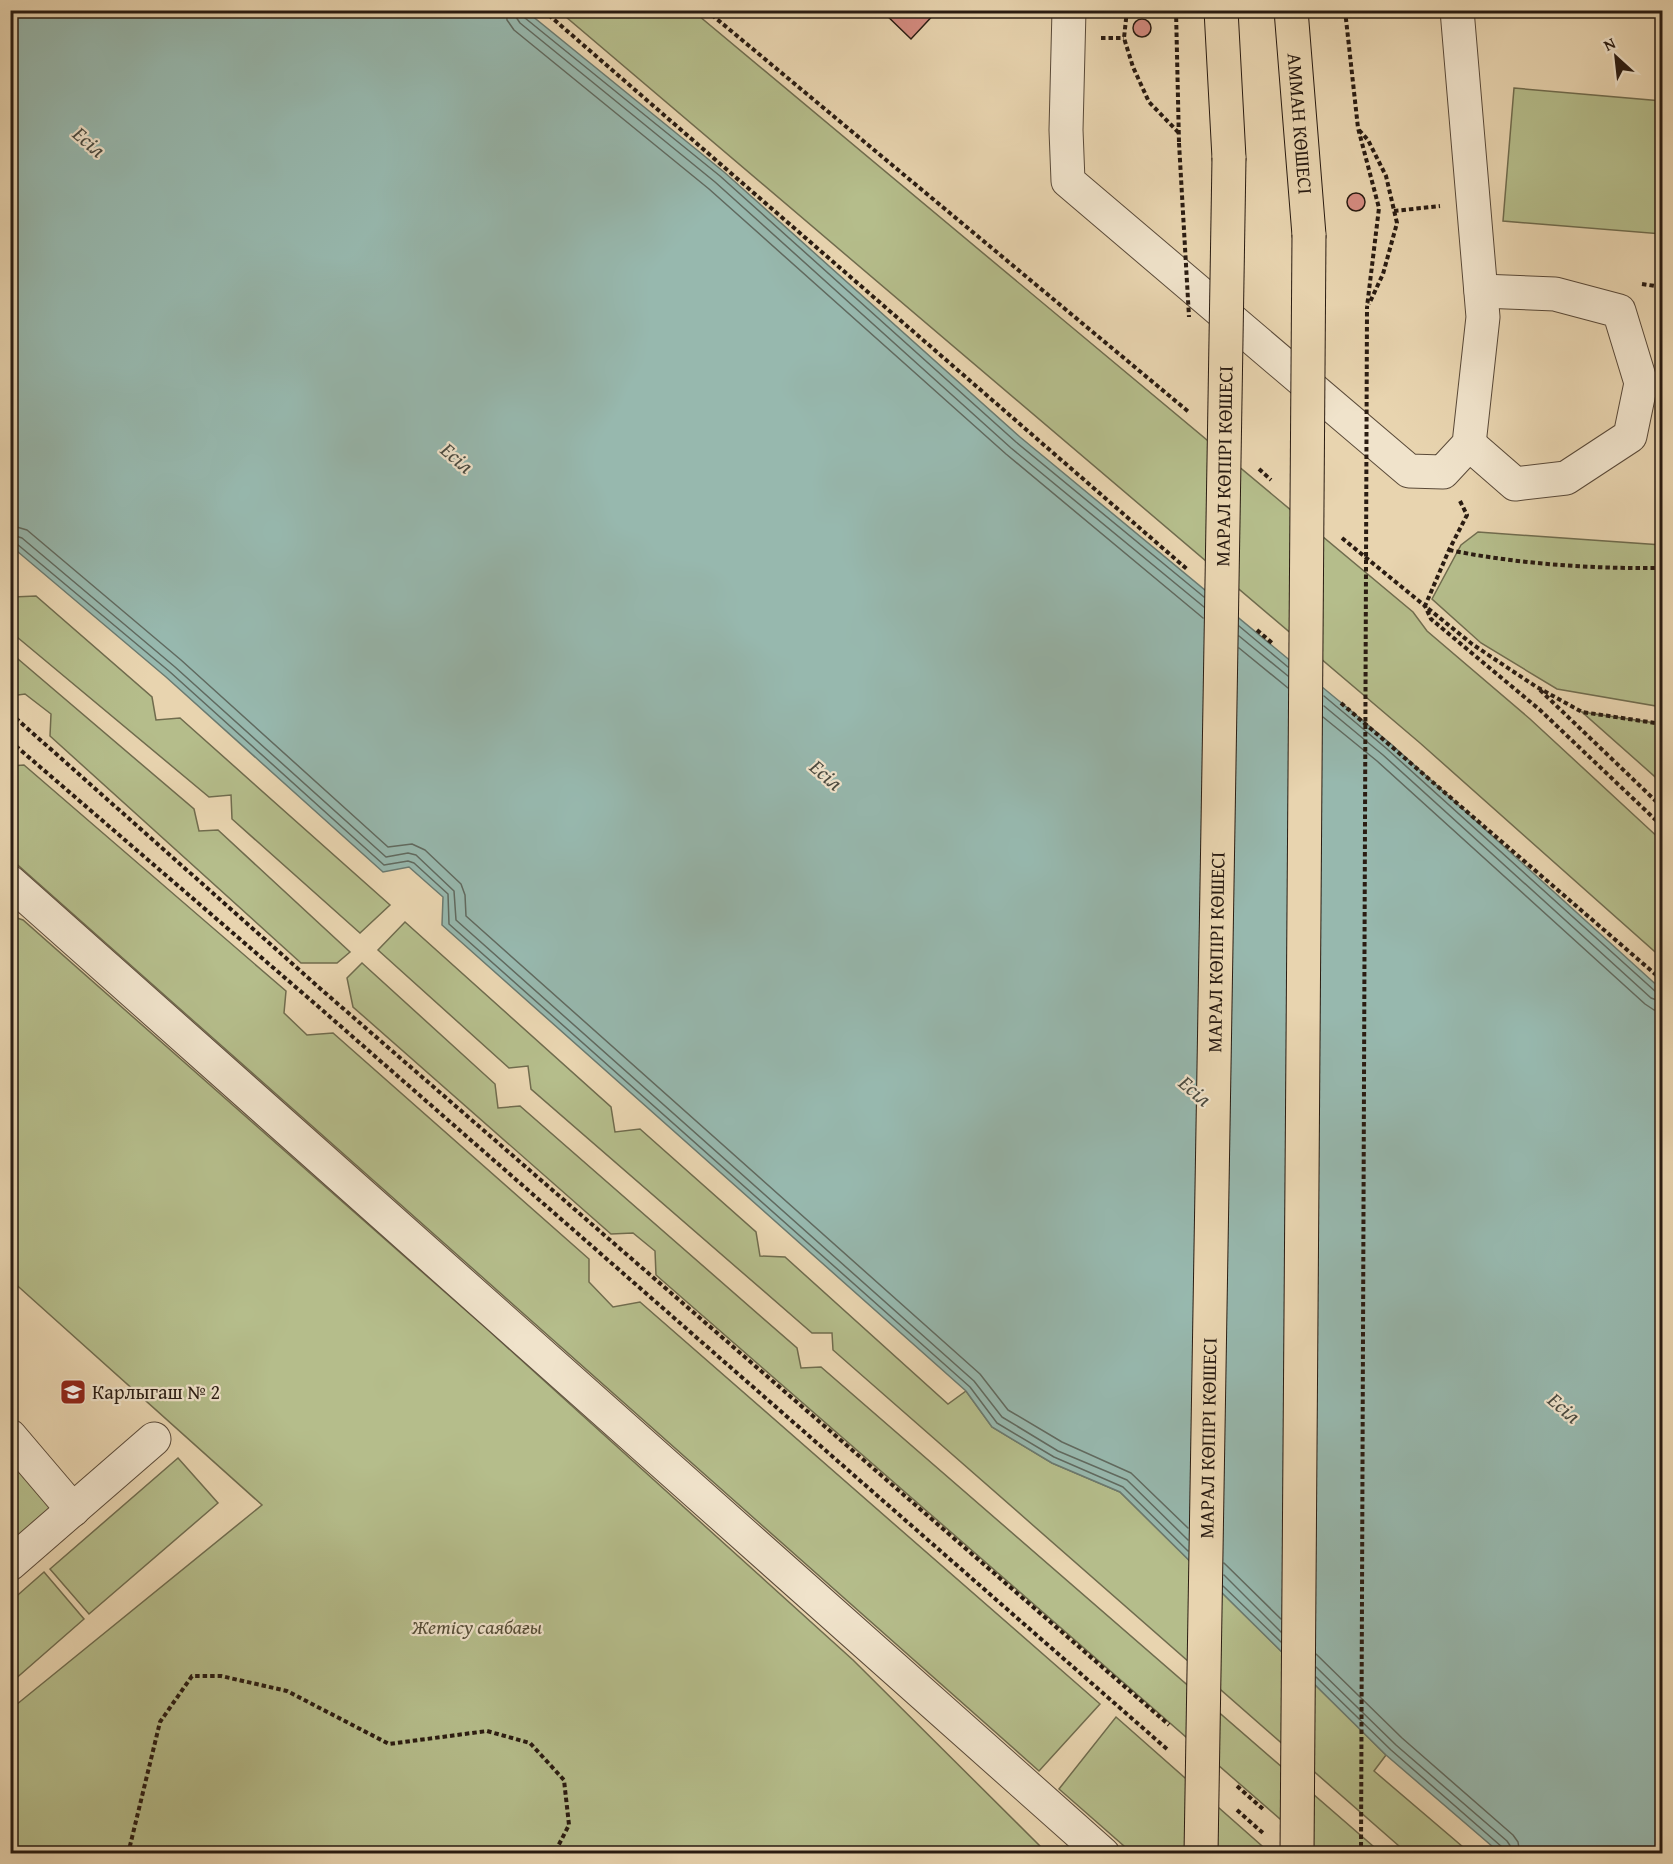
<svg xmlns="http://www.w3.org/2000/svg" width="1673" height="1864" viewBox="0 0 1673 1864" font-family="'Gentium Book Plus',serif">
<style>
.green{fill:#b5bd8b;stroke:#706c4e;stroke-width:1.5}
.water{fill:#97b8ae;stroke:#6b7a70;stroke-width:1.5}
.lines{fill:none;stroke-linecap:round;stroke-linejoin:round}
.shore{stroke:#606a60;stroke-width:1.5}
.building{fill:#d48b80;stroke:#2a1c12;stroke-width:1.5}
.minor-casing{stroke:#5a4a39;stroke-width:35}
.major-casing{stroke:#2a1c12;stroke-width:35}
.path{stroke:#2a1c12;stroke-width:4;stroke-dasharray:4.5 3;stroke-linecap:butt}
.minor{stroke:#f0e3cb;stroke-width:33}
.major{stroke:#e8d4af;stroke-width:33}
.major-bridge-casing{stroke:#2a1c12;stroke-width:35;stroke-linecap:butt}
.path-bridge{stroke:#2a1c12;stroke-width:4;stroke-dasharray:4.5 3;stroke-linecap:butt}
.major-bridge{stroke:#e8d4af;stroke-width:33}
.labels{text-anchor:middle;stroke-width:4.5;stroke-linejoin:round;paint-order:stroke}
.street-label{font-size:20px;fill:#2a1c12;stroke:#f0e3cb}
.poi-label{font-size:20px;fill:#2a1c12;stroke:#f0e3cb;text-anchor:start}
.park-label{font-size:20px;font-style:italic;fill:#544c36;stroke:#f0e3cb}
.water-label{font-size:21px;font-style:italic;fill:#4b4b41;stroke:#f0e3cb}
</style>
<rect width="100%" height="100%" fill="#e8d4af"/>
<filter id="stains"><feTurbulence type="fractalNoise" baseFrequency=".00333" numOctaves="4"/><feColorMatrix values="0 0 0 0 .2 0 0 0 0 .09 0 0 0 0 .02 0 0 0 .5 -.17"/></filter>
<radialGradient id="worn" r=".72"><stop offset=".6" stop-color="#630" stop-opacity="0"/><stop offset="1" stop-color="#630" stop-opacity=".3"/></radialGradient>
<g class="green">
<path d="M559 11H693L1413 612 1427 631 1530 719 1662 841V958L1420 743Z"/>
<path d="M1514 88 1662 101V234L1503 221Z"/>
<path d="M1478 532 1662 545V707L1557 689 1481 643 1432 599 1461 545Z"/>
<path d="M11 576 13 597 36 596 152 697 156 720 180 718 390 905 360 933 232 819 231 795 209 797 11 632Z"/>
<path d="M11 653 194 809 199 831 218 830 350 952 337 963H301L50 736 51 714 25 694 11 696Z"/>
<path d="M1582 712 1662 724V783Z"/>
<path d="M24 765 286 991 284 1013 307 1035 333 1033 589 1259V1282L613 1307 640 1302 1100 1704 1039 1771 11 859V766Z"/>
<path d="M11 916 23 920 488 1330 853 1660 1047 1853H11V1709L262 1505 11 1280Z"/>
<path d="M405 922 611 1107 615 1132 640 1129 756 1232 760 1256 785 1257 948 1404 966 1391 992 1427 1052 1463 1120 1492 1386 1755 1374 1771 1470 1853H1407L833 1350 832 1333H812L531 1089 528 1066 509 1068 378 950Z"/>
<path d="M362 963 495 1084 498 1108 520 1106 797 1348 801 1368 821 1367 1381 1853H1319L656 1275 655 1251 633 1233 611 1234 353 1007 347 978Z"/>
<path d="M11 1454 52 1509 11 1542Z"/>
<path d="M178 1458 218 1503 89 1614 50 1569Z"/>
<path d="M44 1572 84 1619 13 1681 10 1678 11 1601Z"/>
<path d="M1116 1717 1270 1853H1132L1059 1789Z"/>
</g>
<path class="water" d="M10 11H526L724 172 1020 437 1391 744 1662 990V1853H1500L1386 1755 1120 1492 1052 1463 992 1427 966 1391 442 925 443 897 409 867 383 872 166 677 11 546Z"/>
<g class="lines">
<g class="shore">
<path d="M506 10 507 20 514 30 709 189 1006 454 1203 618"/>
<path d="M515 10 516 17 520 23 715 182 1011 448 1204 607"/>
<path d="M523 10 525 18 720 176 1016 442 1204 597"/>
<path d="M10 525 27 530 181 660 388 847 412 844 425 850 461 884 465 895 466 916 980 1374 1008 1410 1062 1442 1131 1473 1188 1528"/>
<path d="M10 534 22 538 175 667 386 857 408 853 416 855 454 891 456 920 974 1381 1002 1417 1058 1451 1127 1480 1188 1540"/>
<path d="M10 542 17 544 170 672 384 865 408 861 414 863 448 894 449 924 970 1387 997 1423 1054 1457 1123 1487 1188 1551"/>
<path d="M1239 626 1288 667"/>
<path d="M1239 636 1288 676"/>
<path d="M1239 648 1288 688"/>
<path d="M1324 696 1387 749 1656 992 1662 994"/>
<path d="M1324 706 1383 755 1651 998 1662 1002"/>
<path d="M1323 717 1377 761 1645 1004 1654 1010 1662 1011"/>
<path d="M1224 1563 1281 1619"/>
<path d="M1224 1575 1281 1632"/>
<path d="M1223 1586 1281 1642"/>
<path d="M1316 1654 1402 1738 1513 1835 1518 1842 1520 1854"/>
<path d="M1316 1667 1396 1745 1507 1841 1511 1847V1854"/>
<path d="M1316 1677 1391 1750 1502 1847 1504 1854"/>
</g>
</g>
<g class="building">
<path d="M881 10H938L911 39Z"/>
<circle cx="1142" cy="28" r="9"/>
<circle cx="1356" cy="202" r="9"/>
</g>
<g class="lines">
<defs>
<g id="minor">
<path d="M1069 10 1066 130 1068 181 1409 471 1443 472 1469 444 1483 317 1457 10"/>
<path d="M1469 444 1515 484 1566 478 1630 436 1641 383 1619 311 1555 294 1481 291"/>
<path d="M10 882 1103 1854"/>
<path d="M10 1436 73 1510"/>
<path d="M10 1564 154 1439"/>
</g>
<g id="major">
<path d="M1221 10 1229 158"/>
<path id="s1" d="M1291 10 1309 235"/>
</g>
</defs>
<use href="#minor" class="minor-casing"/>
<use href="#major" class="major-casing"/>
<g class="path">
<path d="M543 10 1188 570"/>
<path d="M706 10 1190 413"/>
<path d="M1127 10 1124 38 1133 67 1149 102 1179 133"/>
<path d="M1176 10 1179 143"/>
<path d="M1345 10 1358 128 1379 208 1367 307"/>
<path d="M1101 38H1124"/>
<path d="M1359 130 1368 140 1386 176 1397 223 1383 274 1369 304"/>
<path d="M1394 211 1440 206"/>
<path d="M1642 284 1662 287"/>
<path d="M1259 469 1271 480"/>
<path d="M1460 501 1467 515 1449 550 1425 606 1472 644 1535 686 1582 712 1662 724"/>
<path d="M1342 538 1425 606 1431 619 1540 710 1662 826"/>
<path d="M1449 550C1518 564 1592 569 1662 568"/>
<path d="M1257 630 1272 643"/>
<path d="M1540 690 1662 807"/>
<path d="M1341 703 1662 980"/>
<path d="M10 713 323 991 1169 1725"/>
<path d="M10 741 313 1002 1168 1750"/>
<path d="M1237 1786 1263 1809"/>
<path d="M1237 1810 1263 1833"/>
<path d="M130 1849 138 1854"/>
<path d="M128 1854 160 1722 192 1676H221L287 1691 389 1744 487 1731 530 1743 564 1780 569 1825 554 1854"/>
</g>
<use href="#minor" class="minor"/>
<use href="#major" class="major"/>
<defs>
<g id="major-bridge">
<path id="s2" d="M1201 1854 1229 158"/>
<path d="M1297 1854 1309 235"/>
</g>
</defs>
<use href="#major-bridge" class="major-bridge-casing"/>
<g class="path-bridge">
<path d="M1179 143 1189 317"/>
<path d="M1361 1854 1367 307"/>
</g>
<use href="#major-bridge" class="major-bridge"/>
</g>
<defs>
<symbol id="school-square" viewBox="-11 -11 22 22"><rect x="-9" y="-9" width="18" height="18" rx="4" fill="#8f2418" stroke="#f0e3cb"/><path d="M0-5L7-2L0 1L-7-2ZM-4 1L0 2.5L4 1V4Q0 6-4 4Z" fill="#fff"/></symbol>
</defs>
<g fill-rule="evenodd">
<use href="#school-square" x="58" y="1377" width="30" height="30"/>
</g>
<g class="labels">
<g class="street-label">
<text dy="7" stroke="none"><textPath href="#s1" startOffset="114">АММАН КӨШЕСІ</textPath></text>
<text dy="7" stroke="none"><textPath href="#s2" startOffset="1388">МАРАЛ КӨПІРІ КӨШЕСІ</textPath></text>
<text dy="7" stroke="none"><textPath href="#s2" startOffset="902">МАРАЛ КӨПІРІ КӨШЕСІ</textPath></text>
<text dy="7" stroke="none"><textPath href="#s2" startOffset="416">МАРАЛ КӨПІРІ КӨШЕСІ</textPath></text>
</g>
<g class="poi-label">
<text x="92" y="1399">Карлыгаш № 2</text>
</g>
<g class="park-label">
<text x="477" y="1634">Жетісу саябағы</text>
</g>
<g class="water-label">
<text transform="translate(89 142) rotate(41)" y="7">Есіл</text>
<text transform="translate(457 458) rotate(41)" y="7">Есіл</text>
<text transform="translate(826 775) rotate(41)" y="7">Есіл</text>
<text transform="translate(1195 1091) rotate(41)" y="7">Есіл</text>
<text transform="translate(1564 1408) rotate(41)" y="7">Есіл</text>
</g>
</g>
<rect width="1673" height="1864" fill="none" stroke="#e8d4af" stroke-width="36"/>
<rect x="12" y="12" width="1649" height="1840" fill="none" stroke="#2a1c12" stroke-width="3"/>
<rect x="18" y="18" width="1637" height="1828" fill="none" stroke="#2a1c12" stroke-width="1.5"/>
<g transform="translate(1616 57) rotate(333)" stroke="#f0e3cb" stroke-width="4.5" paint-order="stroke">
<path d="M0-4.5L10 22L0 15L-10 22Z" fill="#2a1c12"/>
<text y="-9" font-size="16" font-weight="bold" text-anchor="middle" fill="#2a1c12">N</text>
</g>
<rect width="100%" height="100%" filter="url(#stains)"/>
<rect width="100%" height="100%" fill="url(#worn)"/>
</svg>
